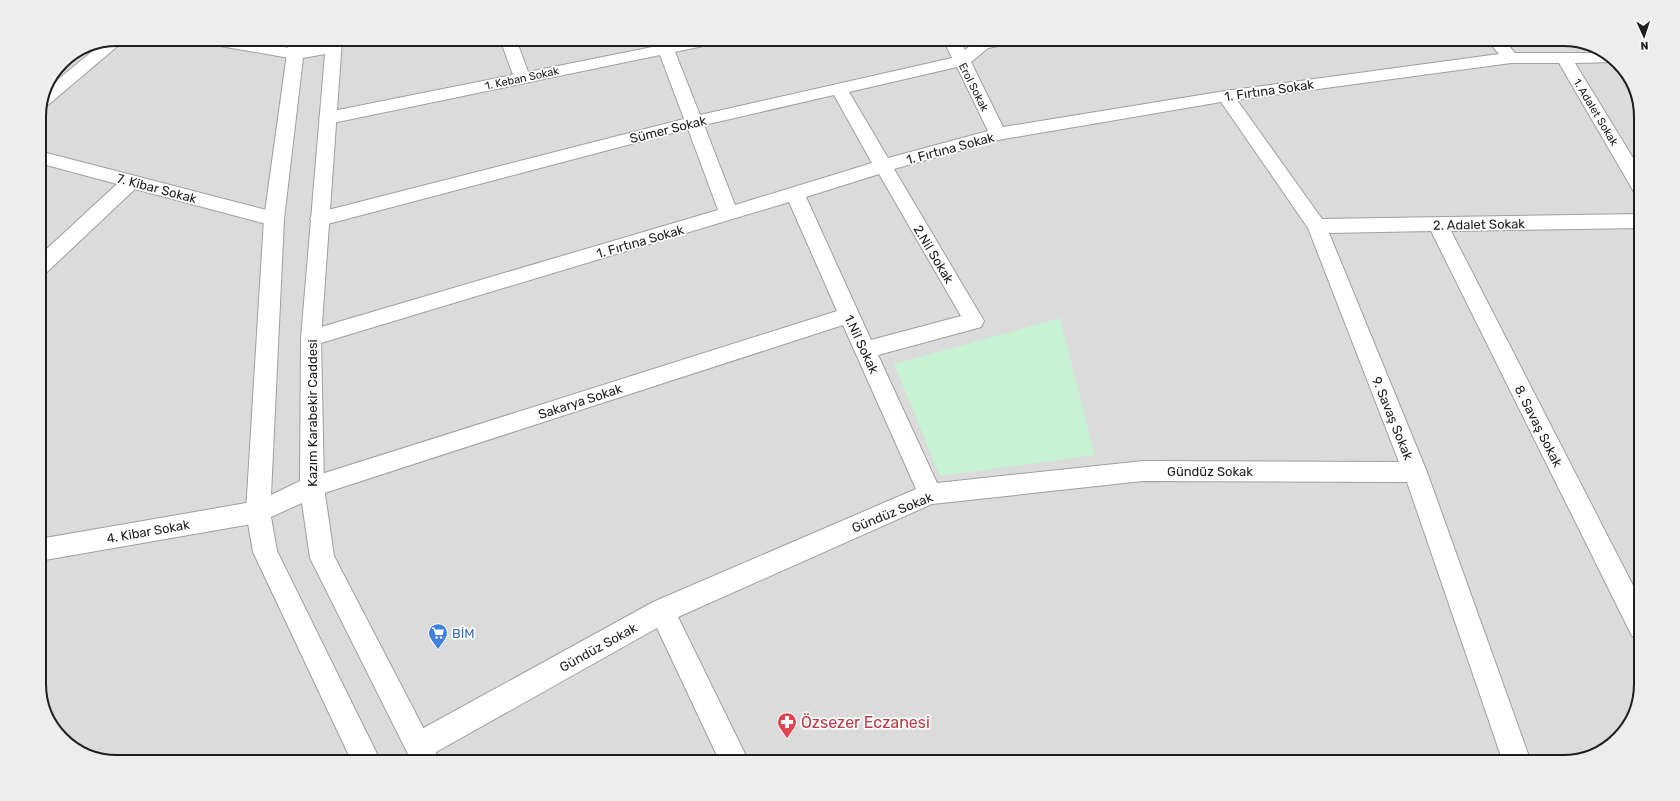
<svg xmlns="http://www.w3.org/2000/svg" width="1680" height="801" viewBox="0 0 1680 801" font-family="Rubik,sans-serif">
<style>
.residential{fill:#dbdbdb}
.park{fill:#c7f2d3}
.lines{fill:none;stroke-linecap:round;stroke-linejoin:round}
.minor-casing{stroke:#9f9f9f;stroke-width:2}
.tertiary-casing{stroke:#9f9f9f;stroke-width:2}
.minor{fill:#fff;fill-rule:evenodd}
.tertiary{fill:#fff;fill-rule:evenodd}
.labels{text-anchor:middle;stroke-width:3.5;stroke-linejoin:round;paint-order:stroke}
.far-street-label{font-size:11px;fill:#1e1e1e;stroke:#fff}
.street-label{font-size:13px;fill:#1e1e1e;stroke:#fff}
.shop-label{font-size:13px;fill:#366cbe;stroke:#fff;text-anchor:start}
.near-health-label{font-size:16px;fill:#be3a42;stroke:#fff;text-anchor:start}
.rim{fill:none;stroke:#1e1e1e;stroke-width:2}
</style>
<rect width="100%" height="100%" fill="#edece5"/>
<path class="residential" d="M117 39H1563L1593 45 1628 73 1641 112V684L1635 714 1606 749 1563 762H117L87 756 52 728 39 689V112L47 83 62 62 87 45Z"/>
<path class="park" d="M1060 318 1095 455 940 476 894 364Z"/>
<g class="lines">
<defs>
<g id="minor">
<path d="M117 39H126L48 105 41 106 45 90 105 41Z"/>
<path d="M201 39H237L295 49 301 50 303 54 301 58 295 59 209 44 203 42Z"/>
<path d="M500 39H516L528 72 692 39H724L722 42 675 52 700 115 952 58 943 39H959L965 50 977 40 983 39H1022L1020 42 988 48 971 62 1003 127 1225 91 1499 54 1486 39H1503L1515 53H1603L1614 62 1575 63 1641 171V193L1634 192 1559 63H1511L1237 100 1322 219 1641 214V228L1451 231 1641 601V639L1632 636 1431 231 1329 233 1427 472 1531 762H1503L1407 482 1143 481 932 504 678 617 749 762H720L657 628 429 756 419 760 409 756 405 746 409 736 653 602 916 489 843 325 312 497 304 494 300 487 304 480 312 477 837 311 789 202 311 346 304 344 301 338 304 332 311 330 718 210 688 129 320 226 313 224 310 219 313 214 320 212 684 119 660 55 328 124 322 122 319 118 322 114 328 112 513 75ZM957 67 988 131 888 158 849 92ZM834 95 872 163 735 205 704 125ZM1221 102 1308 228 1399 462 1143 461 937 483 878 355 974 329 981 327 984 321 894 169 998 140ZM879 174 961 316 871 340 806 197Z"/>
<path d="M39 151 274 212 281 214 284 219 281 224 274 226 135 189 46 273 39 275V256L117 184 39 163Z"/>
<path d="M258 501 266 504 270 512 266 520 258 523 39 561V539Z"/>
</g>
<path id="tertiary" d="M289 39H305L304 47 326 44V39H342L321 338 324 487 334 556 441 762H412L310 558 302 503 271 517 277 551 381 762H352L253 552 246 512 264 219ZM325 54 301 338 300 481 271 495 284 219 303 58Z"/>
</defs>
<use href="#minor" class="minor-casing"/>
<use href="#tertiary" class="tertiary-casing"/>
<use href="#minor" class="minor"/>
<use href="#tertiary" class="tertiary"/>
</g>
<defs>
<symbol id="supermarket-pin" viewBox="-11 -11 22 30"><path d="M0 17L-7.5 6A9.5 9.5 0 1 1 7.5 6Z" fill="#3f7fe0" stroke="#fff"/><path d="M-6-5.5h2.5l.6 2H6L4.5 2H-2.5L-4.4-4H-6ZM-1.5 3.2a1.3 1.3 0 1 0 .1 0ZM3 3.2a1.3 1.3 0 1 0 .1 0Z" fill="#fff"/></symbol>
<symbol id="pharmacy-pin" viewBox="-11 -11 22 30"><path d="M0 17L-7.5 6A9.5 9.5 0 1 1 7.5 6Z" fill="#e0444e" stroke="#fff"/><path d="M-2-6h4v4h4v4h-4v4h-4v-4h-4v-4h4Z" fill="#fff"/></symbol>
</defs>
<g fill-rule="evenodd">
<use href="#supermarket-pin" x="427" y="622" width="22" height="30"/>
<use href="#pharmacy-pin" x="776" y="711" width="22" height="30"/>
</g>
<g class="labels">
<g class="far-street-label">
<text transform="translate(522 78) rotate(-12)" y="4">1. Keban Sokak</text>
<text transform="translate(974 87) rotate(63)" y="4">Erol Sokak</text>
<text transform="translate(1596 112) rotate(59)" y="4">1. Adalet Sokak</text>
</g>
<g class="street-label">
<text transform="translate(1269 90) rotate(-8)" y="5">1. Fırtına Sokak</text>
<text transform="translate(668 129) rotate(-14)" y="5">Sümer Sokak</text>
<text transform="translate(950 148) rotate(-15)" y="5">1. Fırtına Sokak</text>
<text transform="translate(157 188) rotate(15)" y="5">7. Kibar Sokak</text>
<text transform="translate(1479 224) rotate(-1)" y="5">2. Adalet Sokak</text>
<text transform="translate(640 241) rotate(-16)" y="5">1. Fırtına Sokak</text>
<text transform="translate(934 254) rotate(59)" y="5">2.Nil Sokak</text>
<text transform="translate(862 344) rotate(65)" y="5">1.Nil Sokak</text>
<text transform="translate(580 401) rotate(-18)" y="5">Sakarya Sokak</text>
<text transform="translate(312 413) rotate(-90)" y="5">Kazım Karabekir Caddesi</text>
<text transform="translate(1393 418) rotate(68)" y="5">9. Savaş Sokak</text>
<text transform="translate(1539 426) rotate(63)" y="5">8. Savaş Sokak</text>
<text x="1210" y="476">Gündüz Sokak</text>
<text transform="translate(892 512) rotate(-22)" y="5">Gündüz Sokak</text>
<text transform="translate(148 531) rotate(-10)" y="5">4. Kibar Sokak</text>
<text transform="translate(598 647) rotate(-29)" y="5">Gündüz Sokak</text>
</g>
<g class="shop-label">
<text x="452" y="638">BİM</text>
</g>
<g class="near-health-label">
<text x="801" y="728">Özsezer Eczanesi</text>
</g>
</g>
<path d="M0 0H1680V801H0ZM117 46H1563A71 71 0 0 1 1634 117V684A71 71 0 0 1 1563 755H117A71 71 0 0 1 46 684V117A71 71 0 0 1 117 46Z" fill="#ededed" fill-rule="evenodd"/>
<path class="rim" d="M117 46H1563A71 71 0 0 1 1634 117V684A71 71 0 0 1 1563 755H117A71 71 0 0 1 46 684V117A71 71 0 0 1 117 46Z"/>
<g transform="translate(1644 36) rotate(177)" stroke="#ffffff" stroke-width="3" paint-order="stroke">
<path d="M0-3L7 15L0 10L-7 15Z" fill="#1e1e1e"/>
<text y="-6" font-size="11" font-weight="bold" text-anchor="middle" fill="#1e1e1e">N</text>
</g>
</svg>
